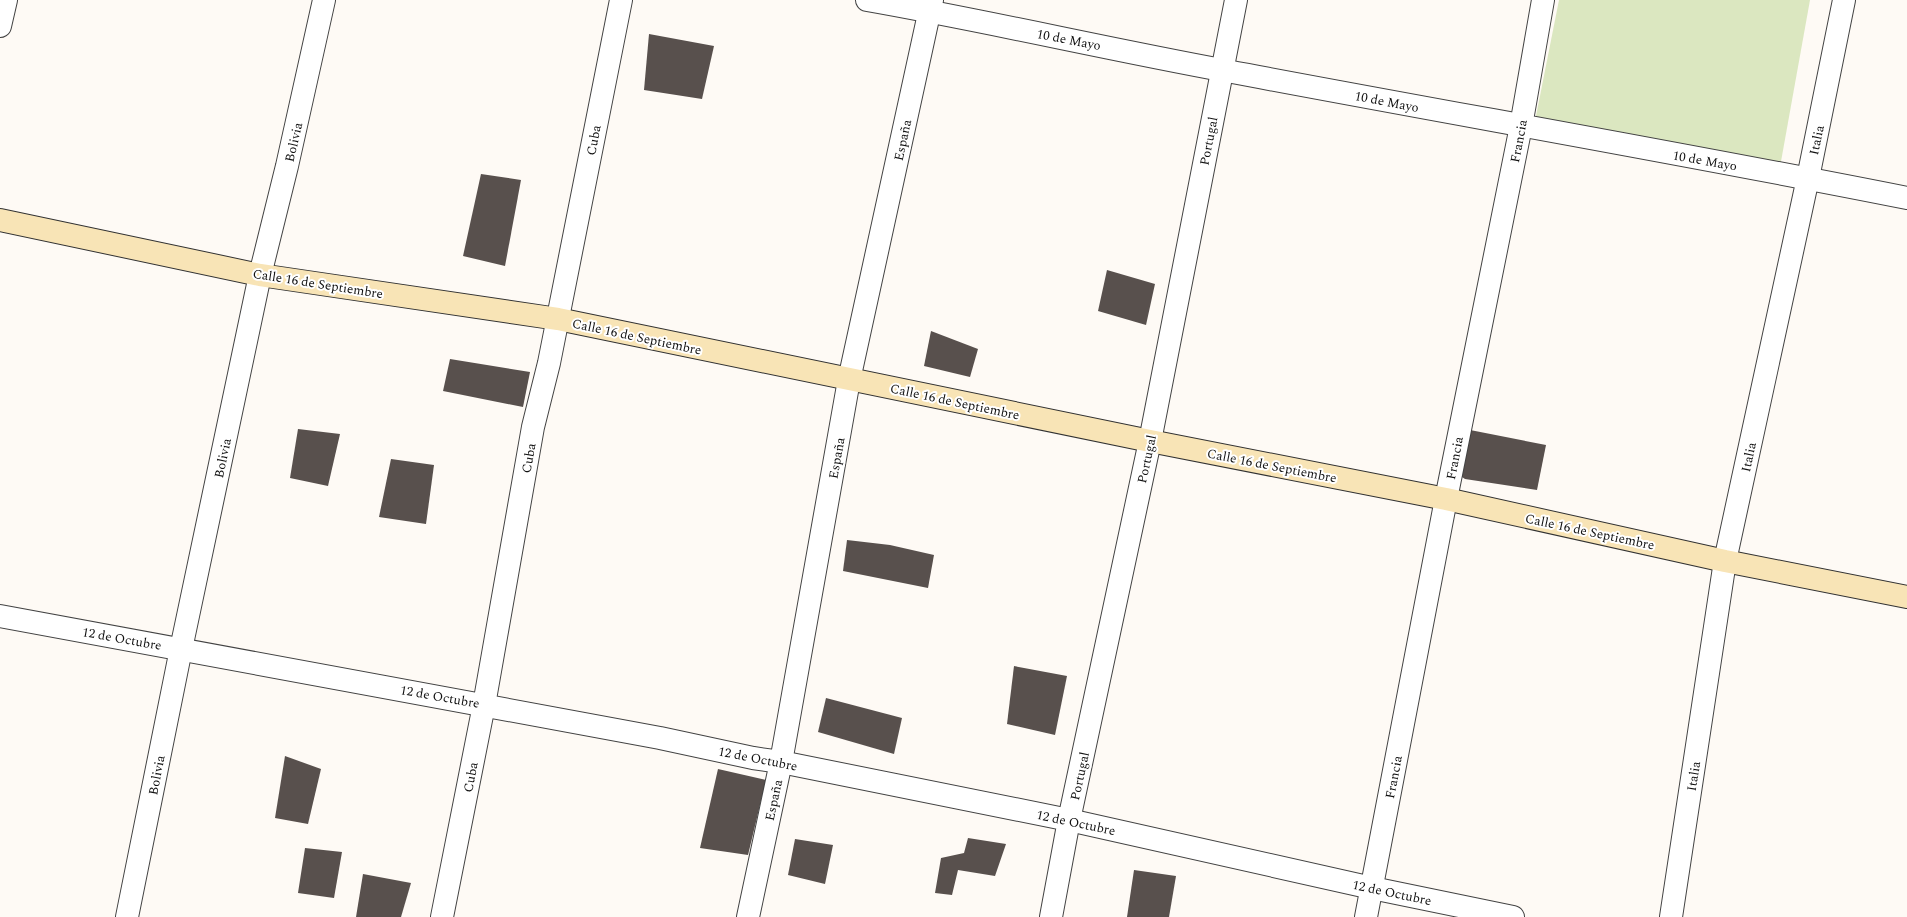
<svg xmlns="http://www.w3.org/2000/svg" width="1907" height="917" viewBox="0 0 1907 917" font-family="Spectral,serif">
<style>
.green{fill:#dbe7c0}
.building{fill:#58504d}
.lines{fill:none;stroke-linecap:round;stroke-linejoin:round}
.street-casing{stroke:#434343;stroke-width:24}
.secondary-casing{stroke:#323232;stroke-width:24}
.street{stroke:#fff;stroke-width:22}
.secondary{stroke:#f8e4b6;stroke-width:22}
.labels{text-anchor:middle;stroke-width:4;stroke-linejoin:round;paint-order:stroke}
.street-label{font-size:13px;fill:#101010;stroke:#fff}
</style>
<rect width="100%" height="100%" fill="#fefaf5"/>
<path class="green" d="M1559 0H1810L1780 167 1535 121Z"/>
<g class="building">
<path d="M649 34 714 46 702 99 644 90Z"/>
<path d="M481 174 521 180 505 266 463 256Z"/>
<path d="M1107 270 1155 284 1146 325 1098 311Z"/>
<path d="M931 331 978 349 970 377 924 366Z"/>
<path d="M450 359 530 372 523 407 443 391Z"/>
<path d="M298 429 340 434 328 486 290 478Z"/>
<path d="M1465 429 1546 445 1537 490 1465 479 1456 473Z"/>
<path d="M391 459 434 465 426 524 379 517Z"/>
<path d="M847 540 890 545 934 555 928 588 843 571Z"/>
<path d="M1014 666 1067 676 1055 735 1007 724Z"/>
<path d="M826 698 902 718 894 754 818 732Z"/>
<path d="M285 756 321 769 308 824 275 818Z"/>
<path d="M718 769 766 780 748 855 700 848Z"/>
<path d="M968 838 1006 844 995 876 958 870 952 895 935 893 941 858 964 853Z"/>
<path d="M795 839 833 845 825 884 788 875Z"/>
<path d="M305 848 342 852 334 898 298 893Z"/>
<path d="M1134 870 1176 876 1169 917H1127Z"/>
<path d="M363 874 411 883 401 917H356Z"/>
</g>
<g class="lines">
<defs>
<g id="street">
<path d="M867 0C987 21 1107 49 1227 71 1454 114 1681 153 1907 198"/>
<path d="M0 26 6 0"/>
<path d="M0 616 660 738 753 758 781 762 1069 820 1372 888 1513 917"/>
<path d="M127 917 181 649 260 275 287 166 324 0"/>
<path d="M442 917 484 705 533 427 549 363 621 0"/>
<path d="M748 917 781 762 849 380 932 0"/>
<path d="M1051 917 1069 820 1150 441 1236 0"/>
<path d="M1366 917 1446 499 1521 126 1543 0"/>
<path d="M1671 917 1725 561 1808 178 1844 0"/>
</g>
<path id="secondary" d="M0 220 260 275 558 319 1150 441 1446 499 1725 561 1907 597"/>
</defs>
<use href="#street" class="street-casing"/>
<use href="#secondary" class="secondary-casing"/>
<use href="#street" class="street"/>
<use href="#secondary" class="secondary"/>
</g>
<g class="labels">
<g class="street-label">
<text transform="translate(1069 39) rotate(11)" y="5">10 de Mayo</text>
<text transform="translate(1387 101) rotate(11)" y="5">10 de Mayo</text>
<text transform="translate(593 140) rotate(-79)" y="5">Cuba</text>
<text transform="translate(902 140) rotate(-78)" y="5">España</text>
<text transform="translate(1816 140) rotate(-78)" y="5">Italia</text>
<text transform="translate(1208 141) rotate(-79)" y="5">Portugal</text>
<text transform="translate(1518 141) rotate(-79)" y="5">Francia</text>
<text transform="translate(293 142) rotate(-77)" y="5">Bolivia</text>
<text transform="translate(1705 160) rotate(10)" y="5">10 de Mayo</text>
<text transform="translate(318 283) rotate(9)" y="5">Calle 16 de Septiembre</text>
<text transform="translate(637 336) rotate(12)" y="5">Calle 16 de Septiembre</text>
<text transform="translate(955 401) rotate(12)" y="5">Calle 16 de Septiembre</text>
<text transform="translate(1748 457) rotate(-78)" y="5">Italia</text>
<text transform="translate(222 458) rotate(-78)" y="5">Bolivia</text>
<text transform="translate(528 458) rotate(-80)" y="5">Cuba</text>
<text transform="translate(836 458) rotate(-80)" y="5">España</text>
<text transform="translate(1454 458) rotate(-79)" y="5">Francia</text>
<text transform="translate(1146 459) rotate(-78)" y="5">Portugal</text>
<text transform="translate(1272 465) rotate(11)" y="5">Calle 16 de Septiembre</text>
<text transform="translate(1590 531) rotate(12)" y="5">Calle 16 de Septiembre</text>
<text transform="translate(122 638) rotate(10)" y="5">12 de Octubre</text>
<text transform="translate(440 696) rotate(10)" y="5">12 de Octubre</text>
<text transform="translate(758 758) rotate(11)" y="5">12 de Octubre</text>
<text transform="translate(156 775) rotate(-79)" y="5">Bolivia</text>
<text transform="translate(1079 776) rotate(-78)" y="5">Portugal</text>
<text transform="translate(1693 776) rotate(-81)" y="5">Italia</text>
<text transform="translate(470 777) rotate(-79)" y="5">Cuba</text>
<text transform="translate(1393 777) rotate(-79)" y="5">Francia</text>
<text transform="translate(773 800) rotate(-78)" y="5">España</text>
<text transform="translate(1076 822) rotate(12)" y="5">12 de Octubre</text>
<text transform="translate(1392 892) rotate(12)" y="5">12 de Octubre</text>
</g>
</g>
</svg>
